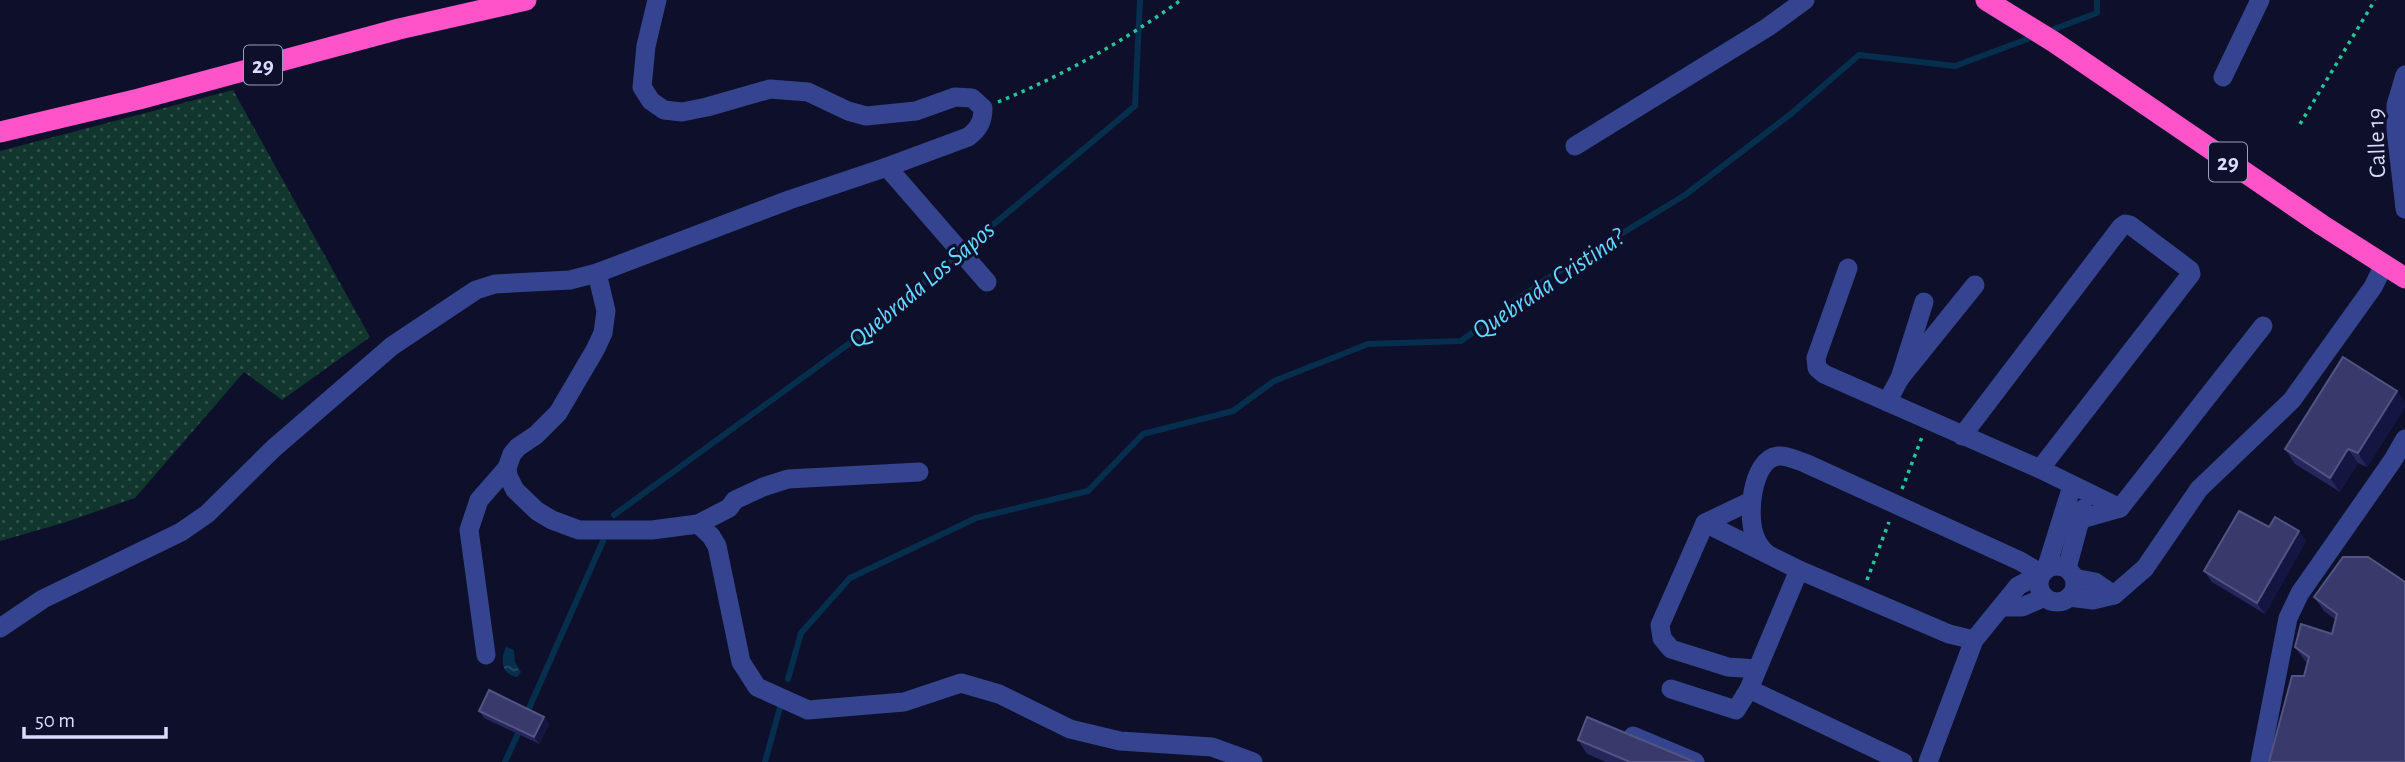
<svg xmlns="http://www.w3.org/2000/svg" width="2405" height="762" viewBox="0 0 2405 762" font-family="'Alegreya Sans',sans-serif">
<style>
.grass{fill:url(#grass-dots)}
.water{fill:url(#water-ripples)}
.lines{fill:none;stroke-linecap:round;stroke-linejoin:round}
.stream{stroke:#062e4d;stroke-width:6}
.path{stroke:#24c79b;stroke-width:3.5;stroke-dasharray:3.5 5;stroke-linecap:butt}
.minor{stroke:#35448e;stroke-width:19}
.highway{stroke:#ff53c9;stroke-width:21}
.wall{fill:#25275a}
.shaded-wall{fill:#141540}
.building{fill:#393a6c;stroke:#525483;stroke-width:2}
.labels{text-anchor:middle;stroke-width:6;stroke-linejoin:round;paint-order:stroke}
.shield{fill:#0e0f2b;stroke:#9b9ebf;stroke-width:2}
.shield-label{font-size:23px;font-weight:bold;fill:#d8dcff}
.street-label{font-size:24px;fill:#d8dcff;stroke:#0e0f2b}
.water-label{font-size:26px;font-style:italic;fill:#66d8ff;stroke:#0e0f2b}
</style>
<defs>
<pattern id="grass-dots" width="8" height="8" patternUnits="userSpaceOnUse" patternTransform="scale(1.75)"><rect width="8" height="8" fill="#11362d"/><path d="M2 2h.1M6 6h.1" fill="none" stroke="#33524c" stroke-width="1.8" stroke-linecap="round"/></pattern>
<pattern id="water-ripples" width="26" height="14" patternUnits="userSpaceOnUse" patternTransform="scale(1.75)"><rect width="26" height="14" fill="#062e4d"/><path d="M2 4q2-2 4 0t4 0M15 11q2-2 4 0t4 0" fill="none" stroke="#2a4c68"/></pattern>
</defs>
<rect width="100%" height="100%" fill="#0e0f2b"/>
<path class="grass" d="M233 90 370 337 282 400 244 372 135 498 63 523 0 541V151Z"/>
<path class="water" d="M506 647 514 650 515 662 521 672 517 677C501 674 500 660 506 647Z"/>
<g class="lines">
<g class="stream">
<path d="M2046 32 2097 13V0"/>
<path d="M614 515 865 332 1135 106 1140 0"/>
<path d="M788 679 801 633 850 578 976 518 1088 491 1143 434 1233 411 1274 381 1368 344 1461 341 1542 282 1685 195 1792 113 1859 55 1955 66 2033 37"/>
<path d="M526 715 603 541"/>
<path d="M505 762 520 729"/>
<path d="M765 762 781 704"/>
</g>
<g class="path">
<path d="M998 102C1064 75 1124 41 1181 0"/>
<path d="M2300 124 2375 0"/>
<path d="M1902 489 1922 437"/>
<path d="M1867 580 1889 522"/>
</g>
<g class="minor">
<path d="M2405 75 2396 105V130L2405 209"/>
<path d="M2223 77 2260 0"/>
<path d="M1575 146 1768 27 1805 0"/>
<path d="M887 167 987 282"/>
<path d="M1848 268 1816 358 1817 368 1824 374 2040 469 2120 508"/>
<path d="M597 273 606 311 603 333 595 350 558 413 536 435 518 447 512 454 507 468 508 476 515 490 537 511 552 520 579 530H652L698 524 729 508 735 500 763 487 788 479 919 472"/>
<path d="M1900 378 1975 285"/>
<path d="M1887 402 1900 378 1924 302"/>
<path d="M1962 436 2121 227 2125 224 2130 225 2190 270 2191 274 2040 469"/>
<path d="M1751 501 1705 523 1660 625 1662 638 1671 649 1728 667 1757 669"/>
<path d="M2081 519 2120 508 2263 326"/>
<path d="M1705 523 1799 570 1949 634 1974 640"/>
<path d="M698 524 711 536 717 546 741 662 757 687 808 710 904 702 961 683 999 694 1070 729 1120 741 1212 747 1253 762"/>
<path d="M1766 553C1762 549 1758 544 1756 539 1746 520 1751 459 1778 456 1787 455 1796 460 1805 463L2020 561 2042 574"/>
<circle cx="2057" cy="584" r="18"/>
<path d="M2067 568 2083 509"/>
<path d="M2046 569 2072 486"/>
<path d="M1799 570 1749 689 1903 762"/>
<path d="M2074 578 2095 582 2114 595"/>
<path d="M2069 597 2093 600 2114 595 2145 568 2199 489 2292 400 2373 287 2384 265"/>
<path d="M2003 607H2022L2045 597"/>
<path d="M0 628 43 599 181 532 207 514 274 448 392 346 476 290 495 284 570 280 597 273 789 200 887 167 968 137C979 129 983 121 983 108L972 98 955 97 916 111 866 116 848 111 808 92 770 89 707 107 682 112 664 110 651 101 642 87 646 46 657 0"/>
<path d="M486 655 469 530 479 500 507 468"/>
<path d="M1671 689 1736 710 1749 689"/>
<path d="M1633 736 1695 762"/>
<path d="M1928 762 1974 640 2018 586 2029 580H2039"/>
<path d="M2260 762 2288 618 2300 593 2393 460 2405 439"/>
</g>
<g class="highway">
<path d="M1986 0 2054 42 2322 225 2405 278"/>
<path d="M0 132 139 99 399 29 526 0"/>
</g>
</g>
<g class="wall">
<path d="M2397 391 2405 403V407L2367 467 2358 463 2340 492 2295 464 2285 449Z"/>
<path d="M2269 527 2299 531 2306 541 2265 614 2212 582 2204 571Z"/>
<path d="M2405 582 2304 676 2308 663 2305 661 2295 647 2332 634 2336 620 2324 611 2314 597Z"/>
<path d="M479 711 544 717 549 724 539 744 484 718Z"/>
<path d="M1578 740 1695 762H1606L1587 754Z"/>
</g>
<g class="shaded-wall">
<path d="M2397 391 2405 403V407L2367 467 2358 453Z"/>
<path d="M2348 449 2358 463 2340 492 2330 478Z"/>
<path d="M2299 531 2306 541 2265 614 2257 603Z"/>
<path d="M544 717 549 724 539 744 534 737Z"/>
</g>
<g class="building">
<path d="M2343 357 2397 391 2358 453 2348 449 2330 478 2285 449Z"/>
<path d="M2239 511 2269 527 2275 517 2299 531 2257 603 2204 571Z"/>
<path d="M2343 557H2368L2405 582V762H2269L2292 676H2304L2309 657 2295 647 2301 624 2332 634 2337 614 2314 597Z"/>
<path d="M489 690 544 717 534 737 479 711Z"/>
<path d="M1587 717 1695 762H1630L1578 740Z"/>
</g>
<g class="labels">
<g class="shield">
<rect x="244" y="45.5" width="38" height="39" rx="5"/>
<rect x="2209" y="142.5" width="38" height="39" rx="5"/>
</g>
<g class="shield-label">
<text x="263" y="73">29</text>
<text x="2228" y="170">29</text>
</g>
<g class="street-label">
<text transform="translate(2376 143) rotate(-92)" y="8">Calle 19</text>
</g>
<g class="water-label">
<text transform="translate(1548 283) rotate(-34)" y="9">Quebrada Cristina?</text>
<text transform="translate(921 284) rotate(-40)" y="9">Quebrada Los Sapos</text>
</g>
</g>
<path d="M24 727v10h142v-10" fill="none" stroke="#d8dcff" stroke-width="3.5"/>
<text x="35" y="727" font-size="21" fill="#d8dcff" stroke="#0e0f2b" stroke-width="5" paint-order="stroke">50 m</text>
</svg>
